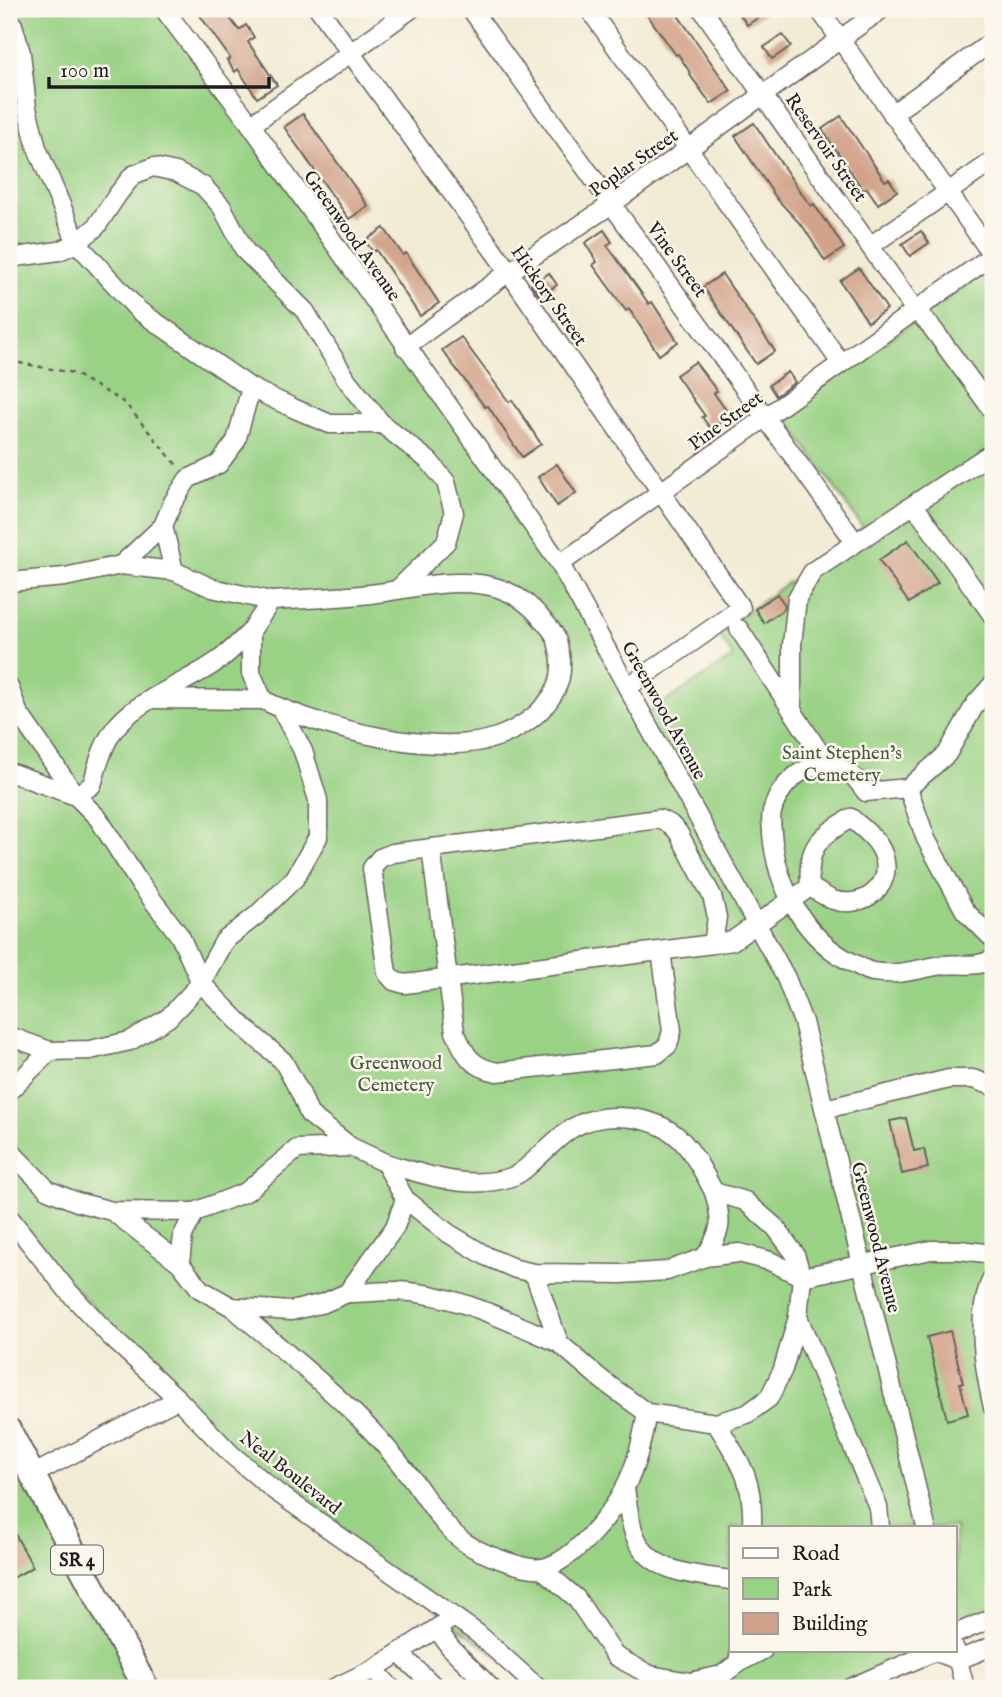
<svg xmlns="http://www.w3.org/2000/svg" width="1002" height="1697" viewBox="0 0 1002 1697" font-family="'IM FELL English',serif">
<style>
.green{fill:#9ad285;stroke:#5b7750;stroke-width:2}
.building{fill:#d2a38a}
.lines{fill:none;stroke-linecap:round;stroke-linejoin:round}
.minor-casing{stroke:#67645c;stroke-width:21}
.highway-casing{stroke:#67645c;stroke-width:28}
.path{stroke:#67645c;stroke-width:2.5;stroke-dasharray:5 5;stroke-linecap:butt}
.minor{stroke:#fff;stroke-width:18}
.highway{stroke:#fff;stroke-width:24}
.labels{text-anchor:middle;stroke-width:5;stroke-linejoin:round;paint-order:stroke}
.shield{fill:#fbf7ec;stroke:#5f5e5a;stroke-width:2}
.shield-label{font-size:18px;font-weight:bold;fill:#1c1c1c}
.street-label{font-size:19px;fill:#1c1c1c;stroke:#fbf7ec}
.park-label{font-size:19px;fill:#485c41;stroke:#fbf7ec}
</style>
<rect width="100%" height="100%" fill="#fbf7ec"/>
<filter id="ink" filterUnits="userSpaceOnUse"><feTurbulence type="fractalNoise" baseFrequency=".0143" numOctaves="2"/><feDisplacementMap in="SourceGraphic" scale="14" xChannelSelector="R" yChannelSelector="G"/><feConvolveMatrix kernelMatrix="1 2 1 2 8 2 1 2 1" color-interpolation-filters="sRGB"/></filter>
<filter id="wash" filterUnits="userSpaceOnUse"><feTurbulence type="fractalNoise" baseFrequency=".00686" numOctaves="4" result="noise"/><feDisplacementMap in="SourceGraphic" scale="28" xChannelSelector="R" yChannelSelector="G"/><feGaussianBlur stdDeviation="1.57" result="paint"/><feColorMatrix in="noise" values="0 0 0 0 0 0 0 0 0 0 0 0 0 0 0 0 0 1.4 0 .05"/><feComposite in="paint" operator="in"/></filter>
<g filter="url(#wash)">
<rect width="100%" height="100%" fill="#f2ebd4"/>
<g class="green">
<path d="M9 9H164L560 564 644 716 733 657 718 633 863 528 783 414 993 267V1618L955 1634V1527H731V1650H938L850 1688H538L232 1455 9 1217Z"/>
<path d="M9 1431 146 1688H9Z"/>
</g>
<g id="blocks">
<g class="building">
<path d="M207 9H223L239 30 246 25 254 37 248 42 277 85 257 98 238 69 235 72 227 60 230 58 199 14Z"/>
<path d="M643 9H671L675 15 677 14 731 91 711 104 690 75 691 74 678 54 676 55Z"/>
<path d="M745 9H771L747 25 739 13Z"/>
<path d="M783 35 791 46 772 59 764 47Z"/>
<path d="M303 114 368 206 349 219 284 127Z"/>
<path d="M841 116 885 181 889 179 897 191 878 204 867 188 863 190 822 129Z"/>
<path d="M754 123 799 190 811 206 814 204 825 221 826 220 844 248 825 261 804 228 777 199 735 136Z"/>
<path d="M384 228 403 255 406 253 439 303 420 316 376 250 373 252 365 241Z"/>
<path d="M604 230 612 242 607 245 649 304 652 302 678 342 659 355 629 309 626 311 593 265 597 262 585 243Z"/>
<path d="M921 231 929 243 910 256 902 244Z"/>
<path d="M859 268 887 309 868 322 840 281Z"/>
<path d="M549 273 557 285 540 296 532 285Z"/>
<path d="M722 274 775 351 756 364 703 287Z"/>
<path d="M461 337 509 402 512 400 541 444 522 457 488 406 485 407 442 350Z"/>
<path d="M695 362 717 391 714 393 730 416 711 429 702 417 705 416 676 375Z"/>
<path d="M788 372 795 382 776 396 769 385Z"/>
<path d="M557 464 576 493 557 506 538 477Z"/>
<path d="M908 540 938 583 909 603 879 560Z"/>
<path d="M777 594 785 605 784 609 764 623 755 609Z"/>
<path d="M906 1118 914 1151 924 1149 928 1168 902 1174 890 1121Z"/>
<path d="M950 1331 963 1383H960L968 1414 947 1420 927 1337Z"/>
<path d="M9 1523 33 1567 9 1580Z"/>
</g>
</g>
</g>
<g filter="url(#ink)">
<use href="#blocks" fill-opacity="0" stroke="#67645c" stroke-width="2"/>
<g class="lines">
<defs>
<g id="minor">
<path d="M164 9 251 125 560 564 786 978 803 1022 926 1527"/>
<path d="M319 9 509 272 741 608 628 687"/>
<path d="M471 9 850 535"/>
<path d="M589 9 841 363"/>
<path d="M702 9 915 310 930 325 993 411"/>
<path d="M819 9 993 256"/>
<path d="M9 21 13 25 21 53 27 108 37 148 77 243 138 310 251 388 293 408 330 424H382"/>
<path d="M892 114 993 41"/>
<path d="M251 125 411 9"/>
<path d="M870 246 993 161"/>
<path d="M9 258 59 251 77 243 96 227 118 194 133 175 153 167 176 172 203 186 222 207 245 251 305 311 347 380 382 424 429 461 446 482 454 513 446 542 399 588"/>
<path d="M405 347 509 272 612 204 882 9"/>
<path d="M914 505 993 616"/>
<path d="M163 526 173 502 188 479 219 464 236 441 251 388"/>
<path d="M560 564 993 255"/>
<path d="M174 571 121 565 163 526 174 571 212 588 271 601 251 631"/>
<path d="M9 582 65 577 121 565"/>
<path d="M739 629 827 764"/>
<path d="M9 687 18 712 76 796 92 785C97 768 101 750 111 734 132 700 187 684 219 660 230 652 241 641 251 631V673L263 700 154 699"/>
<path d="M263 700C320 728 439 759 500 736 533 723 568 694 560 654 558 648 558 640 554 634 551 628 545 623 541 618 531 605 514 593 498 588 454 575 405 591 361 595 331 598 301 599 271 601"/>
<path d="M792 711V645L797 598 813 571 993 452"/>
<path d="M9 772 76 796 98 818 138 881 180 936 201 983 244 1027 283 1061 301 1094 309 1114 351 1147 385 1163 405 1199 448 1233 488 1257 516 1269 534 1273 621 1274 667 1271 705 1257 739 1253 770 1261 802 1277 931 1250H960L993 1254"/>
<path d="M908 788 947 754 976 703 993 684"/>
<path d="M866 792C861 786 855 776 848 772 816 752 780 779 772 812 770 819 772 827 772 833 776 886 805 940 853 963 860 966 866 971 873 972 895 976 915 970 936 966 957 961 973 970 993 959"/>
<path d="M866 792 908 788 926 839 965 911 993 939"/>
<path d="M431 848 455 1032C466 1056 470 1066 497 1072L657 1054 668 1045 672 1031 661 951"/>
<path d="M713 944 717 917 712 896 678 832 670 824 659 819 393 853 380 858 372 868 387 973 394 981 405 984 713 944 732 941 810 887C817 891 825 897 833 900 863 910 895 886 883 854 878 839 862 828 851 818 817 838 807 847 810 887"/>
<path d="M9 1036 50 1051 90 1050 130 1041 168 1018 201 983 224 941 257 915 295 878 318 837V800L303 751 281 709"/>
<path d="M9 1091 50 1051"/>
<path d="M825 1109 949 1079H973L993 1086"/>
<path d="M9 1144 13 1154 48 1190 77 1202 112 1211 195 1212 183 1235 180 1263 112 1211"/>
<path d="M385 1163C427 1175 470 1192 514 1176 526 1172 554 1139 571 1129 601 1110 654 1114 680 1139 694 1153 705 1175 714 1192"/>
<path d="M195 1212 246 1192 297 1149 351 1147"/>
<path d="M9 1217 67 1290 111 1337 178 1399 232 1455 275 1491 477 1633 538 1688"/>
<path d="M180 1263 200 1289 232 1307 291 1311 324 1303 347 1293 395 1227 405 1199"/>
<path d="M534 1273 559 1343 602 1380 647 1413 716 1423 747 1414 769 1398 783 1369 798 1317 802 1277 795 1254 775 1227 745 1201 714 1192C723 1223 722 1230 705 1257"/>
<path d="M993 1276C975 1311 984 1369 993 1407"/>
<path d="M347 1293C364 1293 381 1291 397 1291 453 1293 508 1321 559 1343"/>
<path d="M232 1307C277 1345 322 1381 364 1423 380 1439 395 1457 409 1475 427 1497 442 1528 467 1544 480 1553 526 1571 542 1568 572 1563 611 1515 624 1489 637 1466 642 1439 647 1413"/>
<path d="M798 1317 878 1507 880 1527"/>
<path d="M716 1423C740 1462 754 1478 752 1527"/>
<path d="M32 1475 178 1399"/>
<path d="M625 1489C628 1505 629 1523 636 1538 651 1574 697 1575 731 1580"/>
<path d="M541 1568 576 1598 615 1656 650 1675 690 1682 722 1675 738 1663 740 1650"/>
<path d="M437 1629 450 1647 491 1688"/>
<path d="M955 1634 993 1618"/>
<path d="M955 1649 965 1688"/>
<path d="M936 1652 958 1660 993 1646"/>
<path d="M399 1653 436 1688"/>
<path d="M738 1663 763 1650"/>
<path d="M374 1669 454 1617"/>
<path d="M334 1688 374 1669 391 1688"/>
<path d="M850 1688 938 1650"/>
</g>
<path id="highway" d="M9 1431 146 1688"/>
</defs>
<use href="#minor" class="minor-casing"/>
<use href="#highway" class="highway-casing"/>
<path class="path" d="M9 361 73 373 125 403 179 468"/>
<use href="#minor" class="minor"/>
<use href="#highway" class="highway"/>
</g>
</g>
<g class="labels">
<rect class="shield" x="51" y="1545.5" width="52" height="29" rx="5"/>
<g class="shield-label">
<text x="77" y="1566">SR 4</text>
</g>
<g class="street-label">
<text transform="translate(827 147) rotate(55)" y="7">Reservoir Street</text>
<text transform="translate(633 162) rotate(-35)" y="7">Poplar Street</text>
<text transform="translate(353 235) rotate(55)" y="7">Greenwood Avenue</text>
<text transform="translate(678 259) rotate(54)" y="7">Vine Street</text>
<text transform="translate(550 295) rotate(55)" y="7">Hickory Street</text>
<text transform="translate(725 420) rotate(-36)" y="7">Pine Street</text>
<text transform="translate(665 710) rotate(61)" y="7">Greenwood Avenue</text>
<text transform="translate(877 1237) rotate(76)" y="7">Greenwood Avenue</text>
<text transform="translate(291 1472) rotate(38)" y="7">Neal Boulevard</text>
</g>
<g class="park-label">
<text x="842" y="759">Saint Stephen’s<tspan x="842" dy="22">Cemetery</tspan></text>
<text x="396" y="1069">Greenwood<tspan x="396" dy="22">Cemetery</tspan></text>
</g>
</g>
<rect width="1002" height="1697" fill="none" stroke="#fbf7ec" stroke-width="35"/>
<rect x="729" y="1526" width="228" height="126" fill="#fbf7ec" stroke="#a29f99" stroke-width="2"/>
<rect x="743" y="1548" width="35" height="10" fill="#ffffff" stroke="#a29f99" stroke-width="2"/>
<text x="792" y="1560" font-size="21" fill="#1c1c1c">Road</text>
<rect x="743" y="1578" width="35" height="21" fill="#9ad285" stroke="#a29f99" stroke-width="2"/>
<text x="792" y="1596" font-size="21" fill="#1c1c1c">Park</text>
<rect x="743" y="1613" width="35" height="21" fill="#d2a38a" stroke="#a29f99" stroke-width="2"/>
<text x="792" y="1630" font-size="21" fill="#1c1c1c">Building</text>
<path d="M49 77v10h220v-10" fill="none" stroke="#1c1c1c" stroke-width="3.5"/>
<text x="60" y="77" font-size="21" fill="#1c1c1c" stroke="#fbf7ec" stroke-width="5" paint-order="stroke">100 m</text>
</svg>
